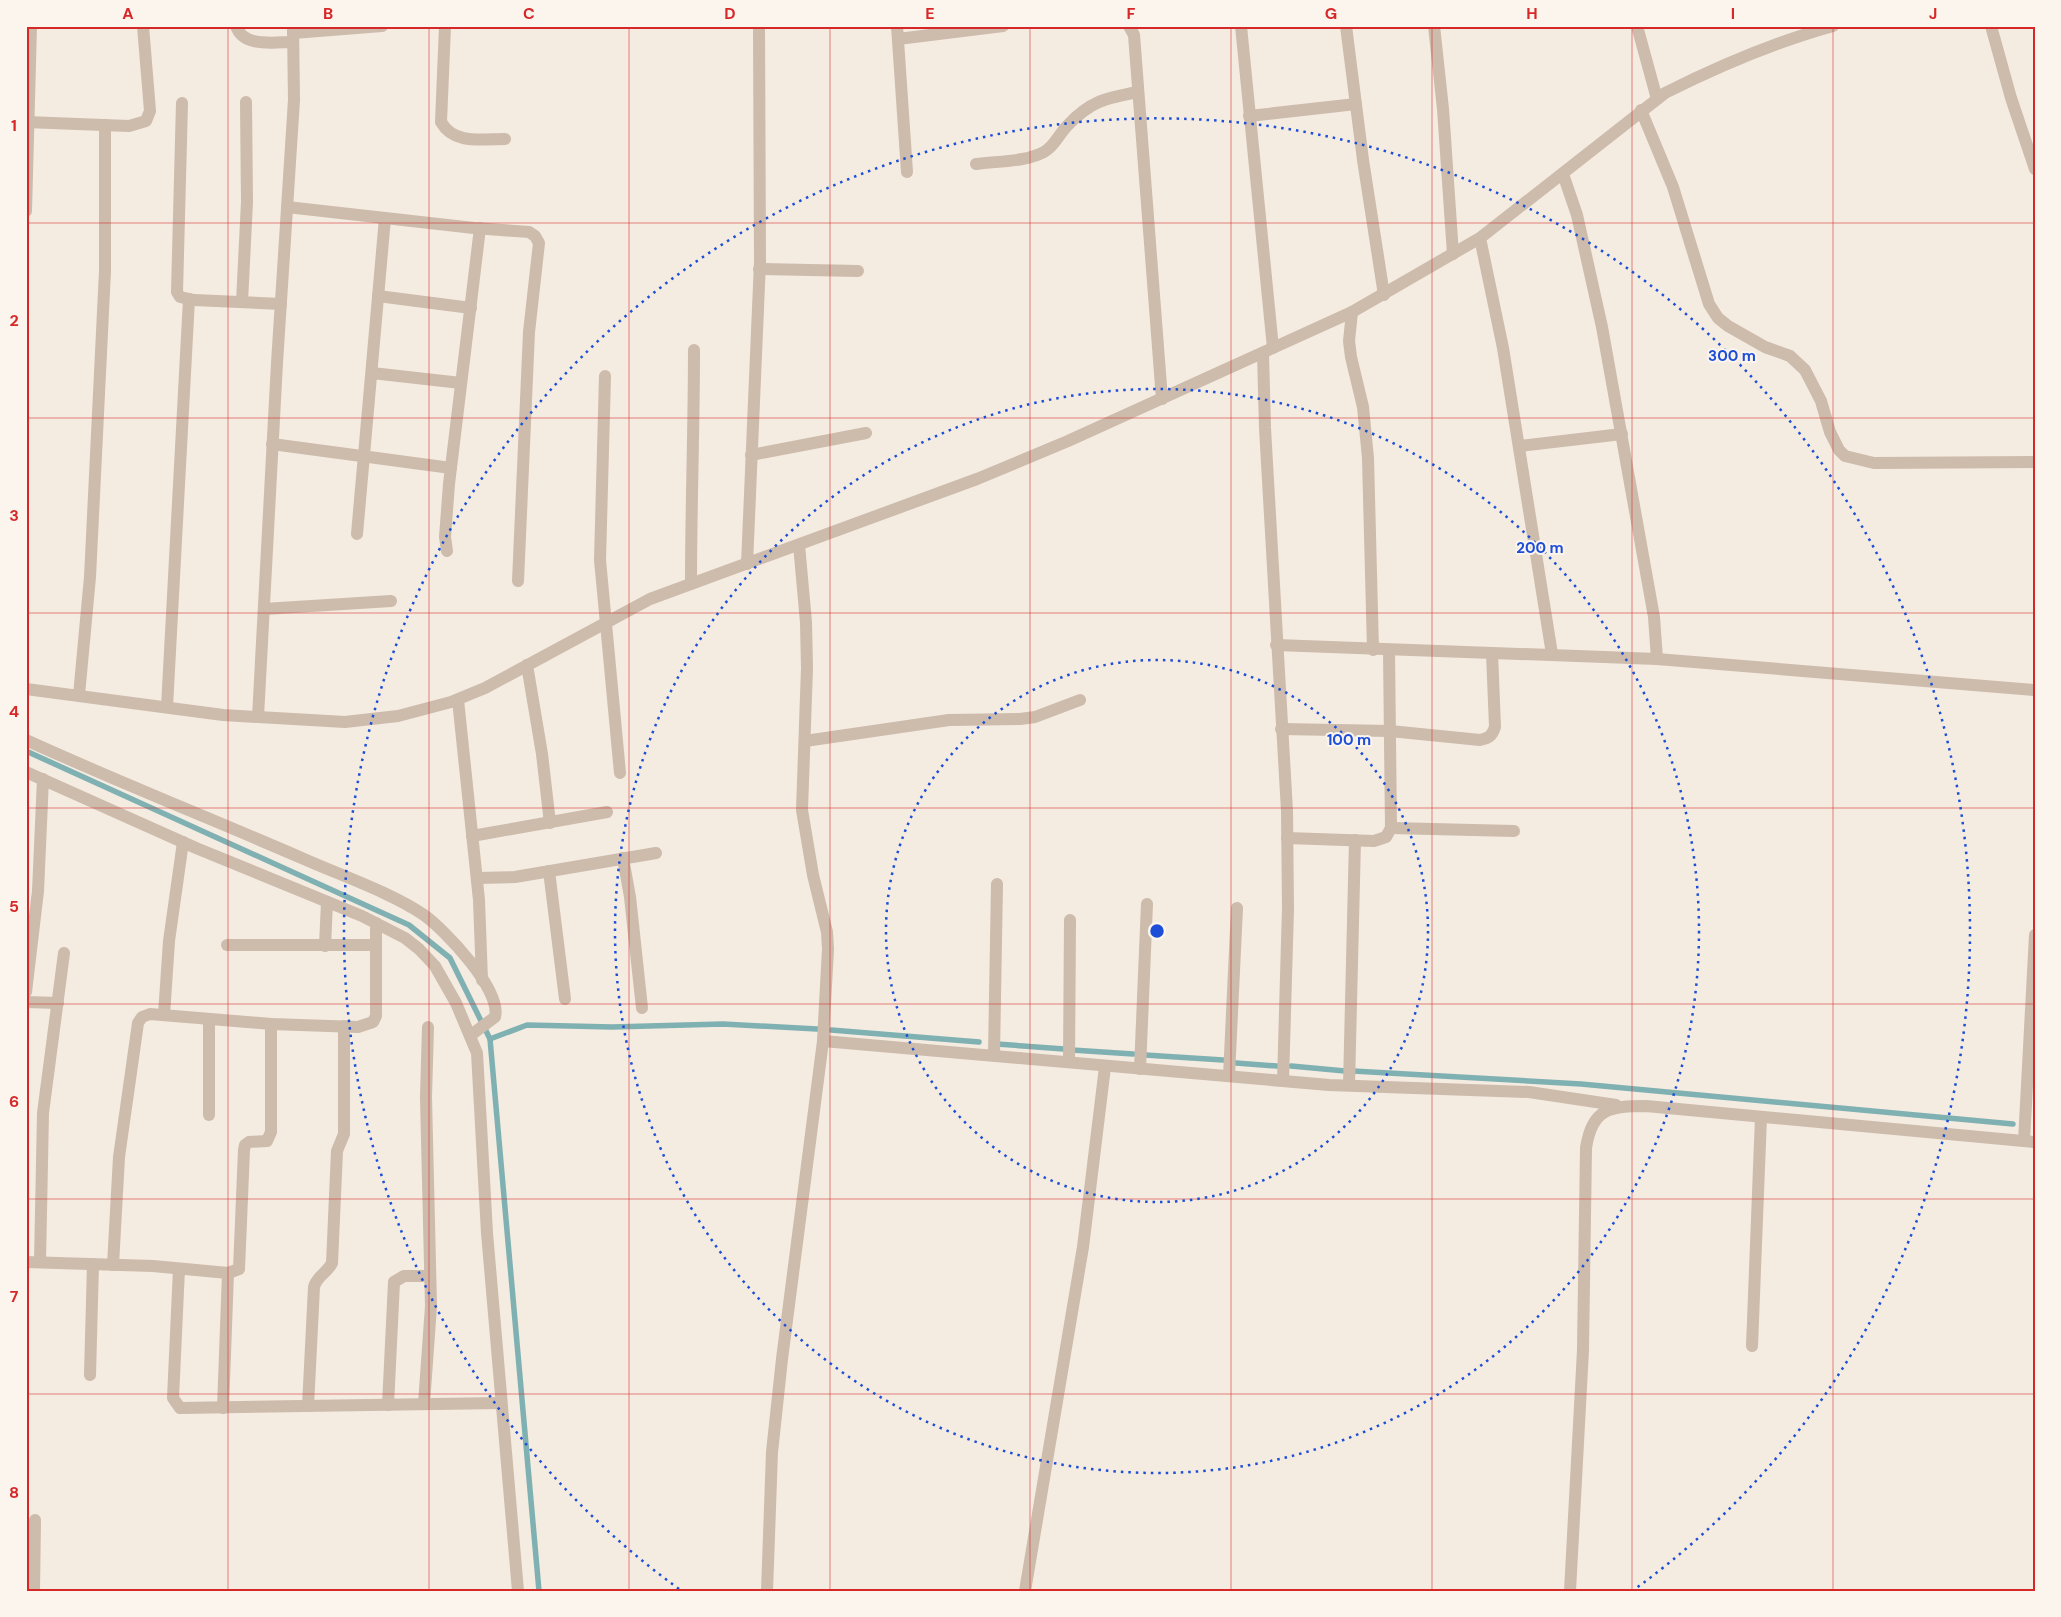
<svg xmlns="http://www.w3.org/2000/svg" width="2061" height="1617" viewBox="0 0 2061 1617" font-family="'DM Sans',sans-serif">
<style>
.lines{fill:none;stroke-linecap:round;stroke-linejoin:round}
.stream{stroke:#7fb0b2;stroke-width:5.5}
.minor{stroke:#cdbbac;stroke-width:12}
.grid{fill:none;stroke:#d62828;stroke-width:1;stroke-opacity:0.55}
.ring{fill:none;stroke:#1d4ed8;stroke-width:2.5;stroke-dasharray:2.5 5}
.centre{fill:#1d4ed8;stroke:#fbf5ee;stroke-width:2.5}
.ring-label{font-size:15px;text-anchor:middle;font-weight:bold;fill:#1d4ed8;stroke:#fbf5ee;stroke-width:4;stroke-linejoin:round;paint-order:stroke}
.neatline{fill:none;stroke:#d62828;stroke-width:2}
.grid-label{font-size:16px;text-anchor:middle;font-weight:bold;fill:#d62828}
</style>
<rect width="100%" height="100%" fill="#f4ebe1"/>
<g class="lines">
<g class="stream">
<path d="M26 751 409 925 450 958 490 1039 539 1591"/>
<path d="M831 1030 979 1042"/>
<path d="M490 1039 527 1025 612 1027 723 1024 817 1029"/>
<path d="M997 1044 1064 1049"/>
<path d="M1072 1050 1133 1054"/>
<path d="M1145 1055 1223 1060"/>
<path d="M1236 1063 1277 1066"/>
<path d="M1291 1066 1345 1071"/>
<path d="M1353 1071 1581 1084 2013 1124"/>
</g>
<g class="minor">
<path d="M236 26C243 48 275 42 293 42"/>
<path d="M445 26 441 122C454 145 482 139 505 139"/>
<path d="M897 26 907 172"/>
<path d="M1129 26 1134 35 1162 399"/>
<path d="M1241 26 1273 348"/>
<path d="M1346 26 1363 160 1384 295"/>
<path d="M1434 26 1443 109 1453 254"/>
<path d="M1637 26 1657 99"/>
<path d="M1991 26 2011 98 2035 169"/>
<path d="M293 33 382 26"/>
<path d="M898 39 1003 26"/>
<path d="M182 103 177 292 180 297 194 300 281 304"/>
<path d="M1641 110 1673 187 1709 304 1718 318 1728 326 1765 347 1790 356 1805 370 1821 401 1830 432 1839 450 1845 456 1874 463 2035 462"/>
<path d="M1249 116 1356 104"/>
<path d="M26 122 129 126 146 121 150 111 143 26"/>
<path d="M976 164C998 161 1025 162 1044 152 1055 146 1059 134 1067 126 1090 101 1106 98 1138 92"/>
<path d="M1563 174 1577 215 1602 327 1654 617 1657 659"/>
<path d="M287 207 474 228 529 232 535 236 539 243 529 332 518 581"/>
<path d="M26 211 31 26"/>
<path d="M1480 238 1503 348 1552 654"/>
<path d="M759 269 858 271"/>
<path d="M378 296 471 308"/>
<path d="M242 302 247 202 246 102"/>
<path d="M1352 312 1349 341 1351 357 1363 407 1368 458 1373 650"/>
<path d="M1263 353 1265 428 1287 811 1288 908 1283 1081"/>
<path d="M372 373 461 383"/>
<path d="M605 376 600 560 620 773"/>
<path d="M272 444 451 468"/>
<path d="M1519 446 1622 434"/>
<path d="M751 455 866 433"/>
<path d="M357 534 385 218"/>
<path d="M447 551 445 537 449 484 480 228"/>
<path d="M747 564 760 262 759 26"/>
<path d="M691 584C691 506 694 428 694 350"/>
<path d="M264 609 391 601"/>
<path d="M1276 645 1657 659 2035 690"/>
<path d="M527 665 542 754 550 823"/>
<path d="M26 689 223 715 345 722 398 716 451 702 485 688 650 599 977 479 1068 441 1352 312 1480 238 1665 93C1719 66 1775 42 1833 26"/>
<path d="M79 695 90 577 105 271V125"/>
<path d="M458 700 479 900 482 980"/>
<path d="M167 707 189 299"/>
<path d="M258 717 277 363 294 100 293 26"/>
<path d="M1281 729 1390 731 1480 740C1489 738 1492 736 1495 727L1492 653"/>
<path d="M26 740C118 782 212 819 304 859 340 875 392 893 424 915 445 930 502 990 495 1017L471 1035"/>
<path d="M805 741 949 720 1020 719 1035 717 1080 700"/>
<path d="M26 772 196 848 362 916 405 938 419 949 435 966 456 1003 477 1053 487 1233 518 1591"/>
<path d="M1391 828 1514 831"/>
<path d="M472 836 607 812"/>
<path d="M1287 838 1374 841 1386 837 1391 828 1389 651"/>
<path d="M623 858 630 897 642 1008"/>
<path d="M549 871 565 999"/>
<path d="M477 878 515 877 656 853"/>
<path d="M227 945H376"/>
<path d="M325 946 327 902"/>
<path d="M26 992 38 891 43 779"/>
<path d="M26 1002 58 1003"/>
<path d="M164 1015 169 941 183 842"/>
<path d="M209 1019V1115"/>
<path d="M823 1041 1329 1085 1529 1092 1616 1105"/>
<path d="M994 1055 997 884"/>
<path d="M1069 1062 1070 920"/>
<path d="M1140 1069 1147 904"/>
<path d="M1229 1076 1237 908"/>
<path d="M1349 1085 1355 840"/>
<path d="M2024 1141 2035 935"/>
<path d="M26 1262 153 1266 228 1273 239 1269 244 1150 245 1145 249 1142 267 1141 271 1132V1024"/>
<path d="M40 1262 43 1113 64 953"/>
<path d="M113 1265 119 1157 138 1023 142 1017 150 1014 271 1024 358 1027 373 1022 376 1016V923"/>
<path d="M179 1269 173 1398 180 1408 501 1403"/>
<path d="M1752 1346 1761 1117"/>
<path d="M90 1375 93 1264"/>
<path d="M424 1404 431 1306 426 1097 428 1027"/>
<path d="M388 1405 394 1282 404 1276H430"/>
<path d="M308 1406 314 1287C317 1276 327 1273 332 1263L337 1151 344 1134V1026"/>
<path d="M223 1408 228 1273"/>
<path d="M34 1591 35 1520"/>
<path d="M767 1591 772 1452 782 1359 823 1041 828 949 827 932 813 875 802 810 807 668 806 622 799 545"/>
<path d="M1025 1591 1083 1247 1105 1067"/>
<path d="M1570 1591 1583 1350 1586 1148C1592 1108 1610 1106 1646 1106L2035 1142"/>
</g>
</g>
<path class="grid" d="M228 26V1591M429 26V1591M629 26V1591M830 26V1591M1030 26V1591M1231 26V1591M1432 26V1591M1632 26V1591M1833 26V1591M26 223H2035M26 418H2035M26 613H2035M26 808H2035M26 1004H2035M26 1199H2035M26 1394H2035"/>
<g class="ring">
<circle cx="1157" cy="931" r="271"/>
<circle cx="1157" cy="931" r="542"/>
<path d="M679 1589A813 813 0 1 1 1635 1589"/>
</g>
<circle cx="1157" cy="931" r="8" class="centre"/>
<g class="ring-label">
<text x="1732" y="361">300 m</text>
<text x="1540" y="553">200 m</text>
<text x="1349" y="745">100 m</text>
</g>
<rect width="2061" height="1617" fill="none" stroke="#fbf5ee" stroke-width="55"/>
<rect x="28" y="28" width="2006" height="1562" class="neatline"/>
<g class="grid-label">
<text x="128" y="19">A</text>
<text x="328" y="19">B</text>
<text x="529" y="19">C</text>
<text x="730" y="19">D</text>
<text x="930" y="19">E</text>
<text x="1131" y="19">F</text>
<text x="1331" y="19">G</text>
<text x="1532" y="19">H</text>
<text x="1733" y="19">I</text>
<text x="1933" y="19">J</text>
<text x="14" y="131">1</text>
<text x="14" y="326">2</text>
<text x="14" y="521">3</text>
<text x="14" y="717">4</text>
<text x="14" y="912">5</text>
<text x="14" y="1107">6</text>
<text x="14" y="1302">7</text>
<text x="14" y="1498">8</text>
</g>
</svg>
